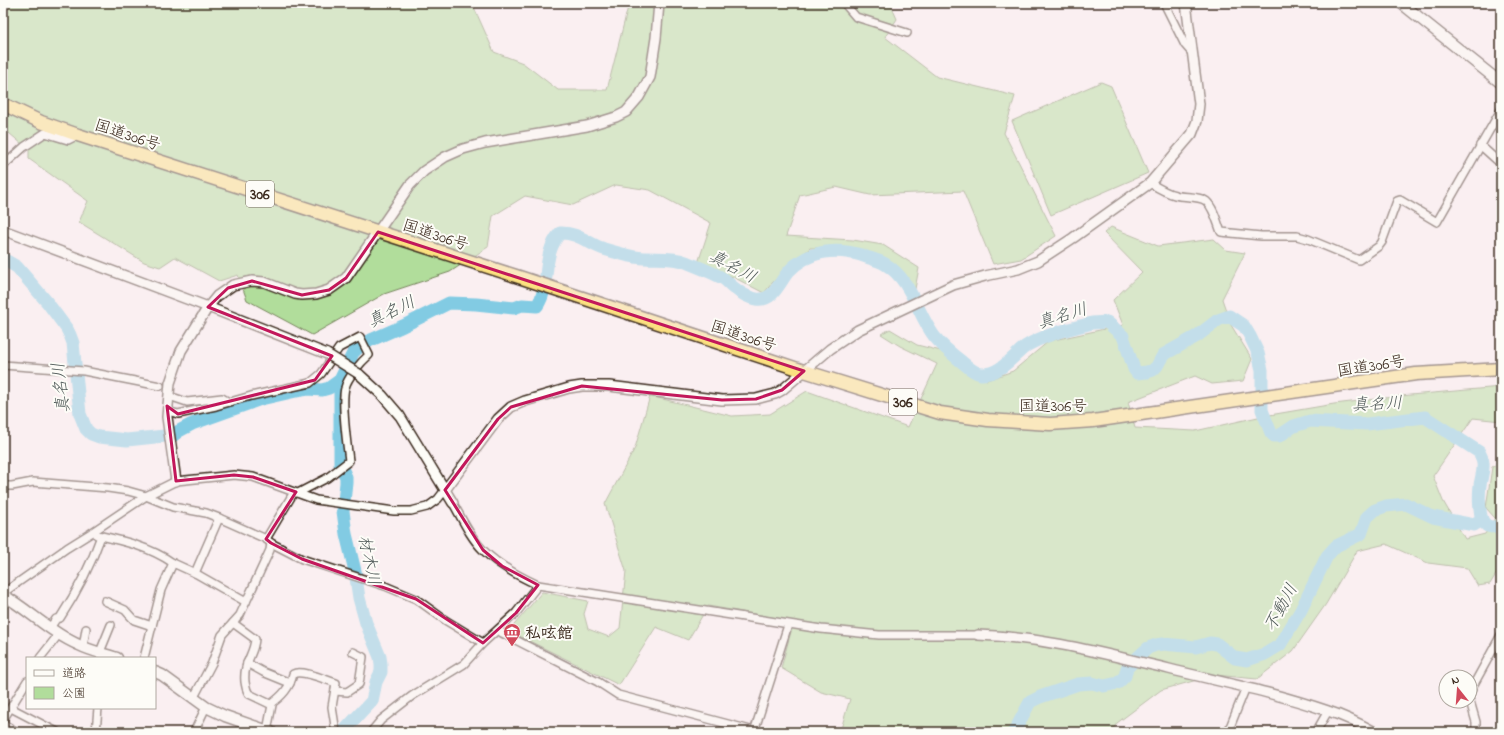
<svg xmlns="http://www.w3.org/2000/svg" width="1504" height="735" viewBox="0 0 1504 735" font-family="'Indie Flower','Klee One',sans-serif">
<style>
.green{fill:#b1dd9b;stroke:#76845c}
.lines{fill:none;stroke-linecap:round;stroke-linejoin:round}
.river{stroke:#82cbe3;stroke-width:13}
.minor-casing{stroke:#3b2a1e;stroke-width:10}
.tertiary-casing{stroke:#3b2a1e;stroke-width:12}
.secondary-casing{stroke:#3b2a1e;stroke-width:13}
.trunk-casing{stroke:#3b2a1e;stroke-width:15}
.minor{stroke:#fdfcf7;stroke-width:7}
.tertiary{stroke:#fdfcf7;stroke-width:9}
.secondary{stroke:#fdfcf7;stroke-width:10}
.trunk{stroke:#fbe080;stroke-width:12}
.rail{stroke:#3b2a1e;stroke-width:2}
.tertiary-bridge-casing{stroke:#3b2a1e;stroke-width:12;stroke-linecap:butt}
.tertiary-bridge{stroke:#fdfcf7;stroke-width:9}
.marked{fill:none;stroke:#c2185b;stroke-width:3;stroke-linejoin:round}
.labels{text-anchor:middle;stroke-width:4;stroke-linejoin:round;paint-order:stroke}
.shield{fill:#fdfcf7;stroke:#75695f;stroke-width:1}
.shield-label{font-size:15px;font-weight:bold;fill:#3b2a1e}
.street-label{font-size:16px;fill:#3b2a1e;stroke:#fdfcf7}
.poi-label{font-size:16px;font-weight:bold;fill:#3b2a1e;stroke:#fdfcf7;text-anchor:start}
.water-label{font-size:17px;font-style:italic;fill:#505a59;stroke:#fdfcf7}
</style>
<rect width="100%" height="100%" fill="#faeff1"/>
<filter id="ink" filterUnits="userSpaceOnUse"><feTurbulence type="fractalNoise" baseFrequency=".025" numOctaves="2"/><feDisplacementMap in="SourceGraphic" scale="8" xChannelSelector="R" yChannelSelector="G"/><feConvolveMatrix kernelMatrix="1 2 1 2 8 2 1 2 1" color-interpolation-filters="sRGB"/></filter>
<g filter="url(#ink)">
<g class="green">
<path d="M3 3H472L494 52 523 63 558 90H607L629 3H890L897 19 885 37 937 77 1015 96 1004 133 1056 236 1021 259 993 264 963 191 870 195 836 187 800 195 786 236 853 240 883 245 919 268 914 294C907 282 899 269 886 261 866 248 833 248 810 248L773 282 764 293 733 277 698 263 711 223 650 190 616 185 573 205 525 196 493 216 488 247 450 272 384 294 312 335 247 300 238 275 219 281 175 257 160 267 144 262 79 222 88 201 29 159V150L3 128V110L10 99 3 93Z"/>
<path d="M1101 82 1111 86 1148 173 1051 215 1012 121Z"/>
<path d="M1111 227 1158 246 1214 239 1226 250 1245 253 1222 299 1231 325 1252 359 1243 381 1212 384 1195 376 1128 402 1135 428 1195 431 1258 417 1334 404 1410 395 1501 387V421L1473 418 1433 476 1443 501 1465 539 1485 534 1495 518 1486 508 1492 467 1501 463V566L1490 584 1478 586 1467 568 1428 563 1386 544 1357 551 1326 604 1293 651 1257 679 1215 675 1161 690 1117 723 1111 732H840L850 699 821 692 781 668 794 621 708 606 688 640 656 627 619 685 509 631 542 592 588 601 584 614 588 629 609 637 620 628 626 571 605 504 635 448 650 396 732 416 770 414 807 391 908 427 937 364 900 346 881 334 890 329 917 345 945 352 969 374 987 380 1013 371 1049 341 1123 325 1113 300 1142 272 1104 233Z"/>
</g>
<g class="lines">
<g class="river">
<path d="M3 259 17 267 47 302 67 329 70 335 73 343 80 414 86 429 91 434 99 437 127 440 174 435 179 431 192 424 261 399 296 391 308 389 322 390 329 388 340 380 353 353 359 347 371 340 403 326 449 303 476 304 514 308 522 305 537 306C552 284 540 257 560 233 577 232 589 244 604 249 614 252 625 255 635 257 652 260 670 256 686 262 698 267 712 272 724 279 727 281 730 285 733 287 739 292 749 298 756 299 773 302 779 283 788 272 807 251 834 247 861 255 868 258 878 260 885 264 911 279 917 313 934 336 942 346 953 355 962 362 968 367 974 373 981 374 1000 375 1013 356 1026 346 1046 334 1070 329 1092 323L1107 322 1123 336 1134 369 1137 373 1147 372 1153 370 1157 366 1163 355 1197 336 1218 320 1229 316 1244 326 1250 336 1258 353 1262 370V410L1271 433 1274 436H1279L1294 426 1310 421 1367 424 1425 417 1479 452C1481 456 1483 459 1483 463 1484 471 1481 478 1480 485 1479 494 1478 519 1486 525 1490 528 1496 527 1501 526"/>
<path d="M340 380V464L346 477V483L343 511 346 534 355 571 359 598 366 623 380 657 381 664V672L376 682 372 701 343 732"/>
<path d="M1014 732 1030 702 1040 697 1078 684 1092 683 1104 686 1118 683 1125 676 1127 668 1138 657 1148 648 1156 645 1163 644 1196 647 1210 643 1217 644 1235 658 1247 660 1265 654 1280 645 1301 610 1327 556 1336 546 1361 534 1367 517 1375 510 1386 506 1406 504 1433 517 1474 525 1482 520"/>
</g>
<defs>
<g id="minor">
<path d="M844 3 856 17 907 33"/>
<path d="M1164 3 1185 45 1192 53"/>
<path d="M1480 145 1501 164"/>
<path d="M3 166 24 147 45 133 68 140 78 135"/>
<path d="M1150 183C1158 188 1166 193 1175 195 1184 198 1198 195 1206 201 1214 208 1217 222 1221 232L1261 236H1297L1308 239 1359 260 1379 246 1382 242 1397 201 1400 200 1437 222 1501 110"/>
<path d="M3 365 84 371 160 386"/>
<path d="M175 398 187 402 222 398 229 402"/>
<path d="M167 406 171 412 178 414 216 406 251 396 310 383 321 374 339 348 360 337 369 355C361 362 347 378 345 388 341 404 347 443 349 461L327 478 298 493"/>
<path d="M3 486H12L33 482 108 488 128 491 146 496 173 507 206 513 219 518 266 539"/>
<path d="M294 492 266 539 271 543 302 559 385 586 416 599 445 620 483 643"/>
<path d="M453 503C462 519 470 537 483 550 499 566 518 576 538 585L821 629 879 635H978"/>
<path d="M97 535C124 541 150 547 173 563"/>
<path d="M195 573 219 518"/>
<path d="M3 593 67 548 91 533 146 496 176 481 234 475 253 477 316 500 394 511H411L427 507 438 499 445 490"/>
<path d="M105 601 125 610 134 620 152 626"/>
<path d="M233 623 255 639C254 655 243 662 245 682 246 687 246 690 249 694L272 705 267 731"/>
<path d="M50 628 56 619 60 618C77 592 91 565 101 536"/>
<path d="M498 630 502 633 598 682 618 695 758 732"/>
<path d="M83 647 86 629"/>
<path d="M100 652 111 625"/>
<path d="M40 658 59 634"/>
<path d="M144 658 161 590 173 563 195 573 246 602"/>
<path d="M247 663 263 672 290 683"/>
<path d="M335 691 347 692 359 684 363 657 353 652"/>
<path d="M1470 694 1474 684 1501 635"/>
<path d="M194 697 212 663 222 635 240 615 270 550 271 543"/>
<path d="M1470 701 1476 722V732"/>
<path d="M271 704C282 696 290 688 293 674 302 669 326 680 336 683L332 707 336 732"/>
<path d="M11 708 57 732"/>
<path d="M3 720 27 681"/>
<path d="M96 732 98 708"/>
<path d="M194 732 206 707"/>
<path d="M371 732 381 720 412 696 464 664 483 643 516 613 538 585"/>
<path d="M754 732 788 625"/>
<path d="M1228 732 1246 687"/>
<path d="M1316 732 1328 711"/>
</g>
<g id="tertiary">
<path d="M3 230 208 307 327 354"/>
<path d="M359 374 382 395 400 416 453 503"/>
<path d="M176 481 167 417 170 383 181 351 208 307 217 296 233 285 252 281 264 282 295 294 302 295 316 294 329 290 346 278 410 185 424 171 445 157 463 149 485 143 587 126 616 117 626 112 639 97 650 77 656 38 659 3"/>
<path d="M445 490 498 419 511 407 525 401 569 388 582 386H609L722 400 756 399 775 394 782 390 830 349 858 330 953 285 985 276 1018 269 1038 261 1073 238 1150 183 1192 134 1197 121 1199 104 1186 3"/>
<path d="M978 635C1044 637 1105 654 1169 669 1222 682 1276 693 1328 711 1344 716 1360 724 1375 732"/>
</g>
<g id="secondary">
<path d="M1401 3 1501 83"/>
<path d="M3 595C29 610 51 633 79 645 91 651 105 654 117 658"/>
<path d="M155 672 162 675 206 707 225 716 271 732"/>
</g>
<path id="trunk" d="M3 104 41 122 78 135 519 277 804 371 940 413 988 420 1050 424 1093 421 1416 374 1501 369"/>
</defs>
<use href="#minor" class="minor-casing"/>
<use href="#tertiary" class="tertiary-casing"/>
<use href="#secondary" class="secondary-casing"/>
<use href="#trunk" class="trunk-casing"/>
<use href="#minor" class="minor"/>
<use href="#tertiary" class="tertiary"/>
<use href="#secondary" class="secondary"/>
<use href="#trunk" class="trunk"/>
<path class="rail" d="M3 719 25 732"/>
<defs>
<path id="tertiary-bridge" d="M327 354 359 374"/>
</defs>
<use href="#tertiary-bridge" class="tertiary-bridge-casing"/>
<use href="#tertiary-bridge" class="tertiary-bridge"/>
</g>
</g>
<path d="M0 0H1504V735H0ZM378 232 804 371 782 390 756 399 722 400 582 386 511 407 498 419 445 490 483 550 502 566 538 585 516 613 483 643 416 599 302 559 271 543 266 539 296 492 253 477 234 475 176 481 167 406 178 414 315 380 332 356 208 307 228 288 252 281 302 295 329 290 346 278Z" fill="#faeff1" fill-opacity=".55" fill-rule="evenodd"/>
<path class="marked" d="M378 232 804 371 782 390 756 399 722 400 582 386 511 407 498 419 445 490 483 550 502 566 538 585 516 613 483 643 416 599 302 559 271 543 266 539 296 492 253 477 234 475 176 481 167 406 178 414 315 380 332 356 208 307 228 288 252 281 302 295 329 290 346 278Z"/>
<defs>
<symbol id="museum-pin" viewBox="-11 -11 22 30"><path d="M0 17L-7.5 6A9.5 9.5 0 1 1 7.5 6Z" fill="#d1495b" stroke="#fdfcf7"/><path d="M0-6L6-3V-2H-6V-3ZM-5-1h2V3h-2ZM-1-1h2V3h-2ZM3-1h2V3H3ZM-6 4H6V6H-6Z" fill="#fff"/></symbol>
</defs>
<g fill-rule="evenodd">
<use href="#museum-pin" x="502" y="622" width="20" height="27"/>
</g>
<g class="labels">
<g class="shield">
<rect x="246" y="181" width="28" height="26" rx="3"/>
<rect x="889" y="389" width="28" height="26" rx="3"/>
</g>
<g class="shield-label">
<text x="260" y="199">306</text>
<text x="903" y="407">306</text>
</g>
<g class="street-label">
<text transform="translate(128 134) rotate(18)" y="6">国道306号</text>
<text transform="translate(436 234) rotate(18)" y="6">国道306号</text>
<text transform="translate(744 335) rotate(18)" y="6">国道306号</text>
<text transform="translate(1371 365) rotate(-9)" y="6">国道306号</text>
<text x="1053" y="411">国道306号</text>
</g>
<g class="poi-label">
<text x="525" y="638">私呟館</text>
</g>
<g class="water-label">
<text transform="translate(733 266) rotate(28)" y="6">真名川</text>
<text transform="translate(391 311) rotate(-26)" y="6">真名川</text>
<text transform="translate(1062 315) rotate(-17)" y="6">真名川</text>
<text transform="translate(60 388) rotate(-97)" y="6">真名川</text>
<text transform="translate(1377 403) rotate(-3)" y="6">真名川</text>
<text transform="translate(370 560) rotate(78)" y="6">材木川</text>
<text transform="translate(1280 607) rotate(-61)" y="6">不動川</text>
</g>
</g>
<rect width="1504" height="735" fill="none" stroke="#fdfcf7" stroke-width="16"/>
<rect x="8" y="8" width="1488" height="719" fill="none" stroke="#3b2a1e" stroke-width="1.5" filter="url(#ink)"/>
<rect x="26" y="657" width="130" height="52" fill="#fdfcf7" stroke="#afa8a0"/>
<rect x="34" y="670" width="20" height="6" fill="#fdfcf7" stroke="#afa8a0"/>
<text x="62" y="677" font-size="12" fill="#3b2a1e">道路</text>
<rect x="34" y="687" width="20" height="12" fill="#b1dd9b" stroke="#afa8a0"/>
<text x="62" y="697" font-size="12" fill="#3b2a1e">公園</text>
<g transform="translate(1458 689) rotate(343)"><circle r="19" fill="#fdfcf7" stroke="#afa8a0"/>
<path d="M0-3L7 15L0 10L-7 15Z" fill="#d1495b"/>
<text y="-6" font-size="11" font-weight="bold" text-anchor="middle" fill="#3b2a1e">N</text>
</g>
</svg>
